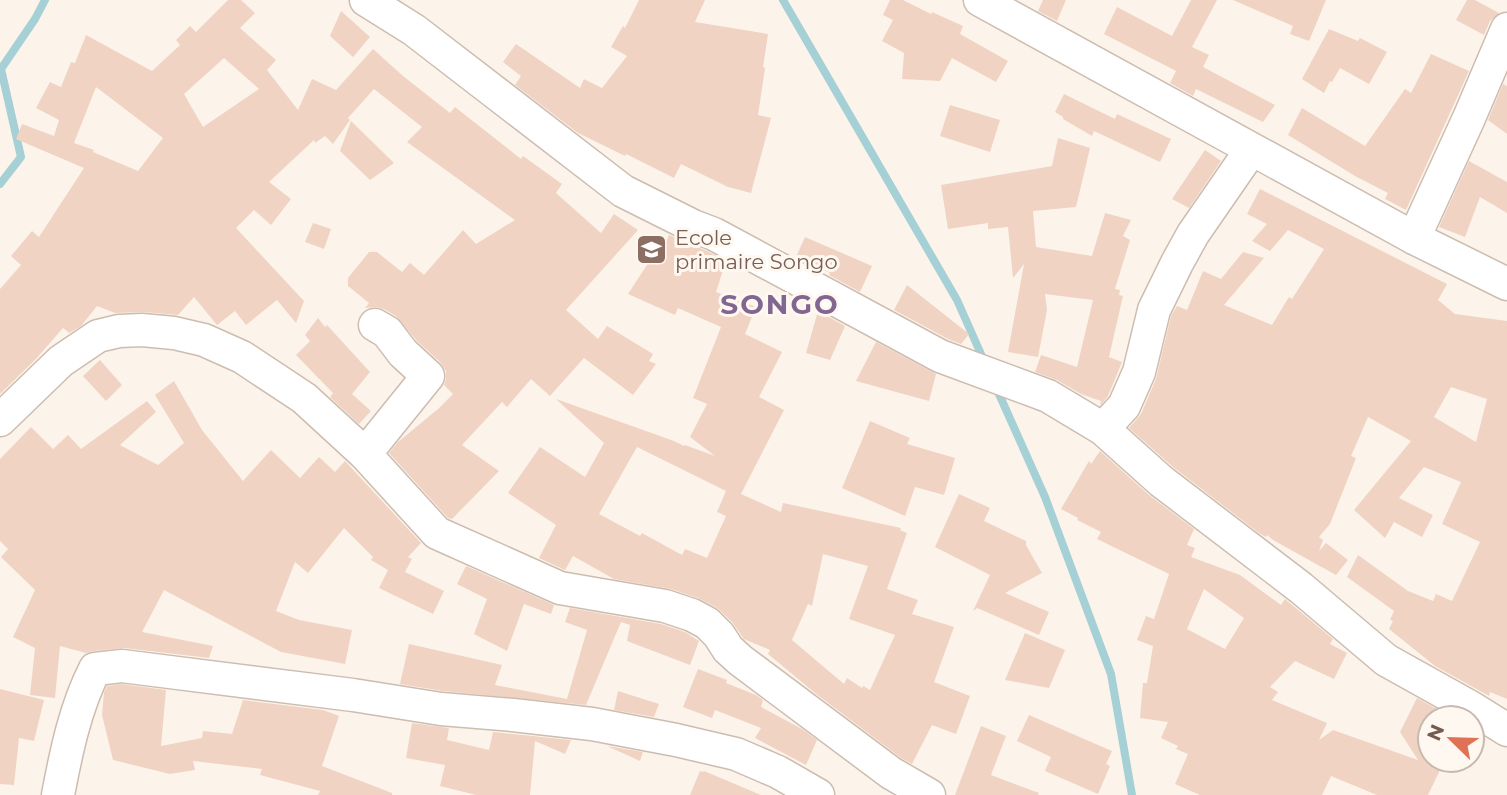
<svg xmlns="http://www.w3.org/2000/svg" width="1507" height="795" viewBox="0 0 1507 795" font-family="Montserrat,sans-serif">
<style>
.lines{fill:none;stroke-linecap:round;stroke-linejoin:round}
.stream{stroke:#a5d0d6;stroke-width:8}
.building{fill:#f0d3c3;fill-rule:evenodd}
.minor-casing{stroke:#cdbcb0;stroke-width:35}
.minor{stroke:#fff;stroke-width:32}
.labels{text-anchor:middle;stroke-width:6;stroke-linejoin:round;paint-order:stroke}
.education-label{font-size:21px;fill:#785e54;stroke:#fef8f0;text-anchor:start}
.district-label{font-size:28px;font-weight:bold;letter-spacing:2px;fill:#816691;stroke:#fef8f0}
</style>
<rect width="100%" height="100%" fill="#fcf4ea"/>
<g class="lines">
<g class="stream">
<path d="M783 0 957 300 985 363"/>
<path d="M0 184 21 157 1 69 35 19 45 0"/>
<path d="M995 385 1045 497 1111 674 1132 795"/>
</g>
</g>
<g class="building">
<path d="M228 0H241L255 13 240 28 276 60 267 70 298 110 312 79 336 90 373 49 403 76 450 113 455 107 521 159 523 156 562 184 556 193 601 233 614 214 638 230 566 310 598 339 607 326 653 354 649 361 656 364 633 395 584 358 550 396 531 379 507 407 502 402 462 445 499 471 452 519 448 518 389 453 398 442 438 409 453 394 444 385 446 379V371L440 362 417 341 396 316 384 309 376 307 365 308 369 303 348 286V278L369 252H377L402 272 410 263 424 275 463 230 476 244 515 220 407 142 422 127 374 89 348 118 350 120 333 144 325 136 315 143 314 140 269 182 291 199 271 225 254 210 236 228 304 301 296 323 277 300 246 325 235 311 217 325 194 297 178 315 144 312 115 313 97 306 81 326 69 333 63 328 35 360 0 394V289L21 265 11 256 32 231 39 237 84 168 16 139 22 124 54 136 59 120 36 108 50 82 61 87 71 62 75 63 86 35 152 71 180 45 176 40 190 26 196 32ZM224 58 259 89 203 127 184 94ZM96 87 163 138 138 171 93 152 94 150 74 143Z"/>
<path d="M639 0H705L695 22 768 34 763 67 765 68 758 115 771 118 751 193 728 187 681 164 674 178 626 154 625 156 578 133 515 85 521 76 503 62 516 44 580 88 584 79 602 88 627 56 611 47 623 26 625 28Z"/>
<path d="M890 0H903L931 14 932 12 963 26 960 34 1008 61 996 82 952 58 940 81 902 79 904 53 882 41 893 20 883 15Z"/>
<path d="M1043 0H1066L1057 21 1038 11Z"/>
<path d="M1191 0H1217L1192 47 1209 55 1203 67 1275 105 1263 122 1196 89 1193 96 1170 83 1176 71 1104 34 1117 7 1172 36Z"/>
<path d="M1233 0H1326L1309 41 1290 34 1293 26Z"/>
<path d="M1467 0H1475L1499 13 1490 21 1484 35 1456 20Z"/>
<path d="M341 11 370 37 353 57 330 36Z"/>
<path d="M1329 29 1358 41 1360 38 1387 52 1369 84 1340 68 1332 82 1330 81 1324 93 1302 79Z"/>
<path d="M1431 54 1469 71 1406 210 1385 199 1388 193 1355 176 1288 135 1302 108 1365 146 1405 89 1411 93Z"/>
<path d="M1503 84 1507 86V134L1488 120Z"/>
<path d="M1064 94 1115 119 1117 114 1171 139 1160 162 1094 131 1092 136 1063 119V117L1055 112Z"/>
<path d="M950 105 1000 120 990 152 940 136Z"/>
<path d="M351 121 394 163 370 180 340 151Z"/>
<path d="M1058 138 1090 148 1076 207 1033 211 1036 247 1092 256 1105 213 1131 220 1123 236 1130 240 1115 289 1120 290 1119 295 1123 296 1109 357 1122 362 1108 396 1100 406 1101 401 1081 394 1057 380 1035 372 1041 355 1077 367 1093 300 1045 294 1047 310 1038 357 1008 352 1024 264 1013 278 1008 227 988 229V223L948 229 941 185 1052 166Z"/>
<path d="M1205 150 1221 161 1189 208 1172 199Z"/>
<path d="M1469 161 1507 182V213L1480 197 1465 237 1439 227Z"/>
<path d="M1260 189 1447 284 1438 300 1455 314 1507 321V699L1490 692 1489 696 1435 666 1389 629 1393 621 1390 620 1394 611 1347 577 1358 555 1408 591 1433 601 1436 594 1452 601 1480 542 1442 524 1461 482 1424 467 1399 498 1433 515 1422 537 1394 522 1385 538 1354 510 1411 441 1368 417 1351 456 1356 458 1330 524 1319 537 1323 540 1319 551 1326 543 1348 560 1336 575 1273 540 1267 535 1266 537 1259 533 1173 467 1129 428 1141 414 1156 379 1171 316 1177 306 1187 310 1203 271 1221 279 1243 252 1264 258 1224 305 1272 325 1289 297 1292 299 1324 249 1288 230 1270 251 1252 241 1267 224 1247 214ZM1451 387 1487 399 1476 442 1434 417Z"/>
<path d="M313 223 331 229 324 249 305 242Z"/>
<path d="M669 235 707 251 726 261 716 292 756 307 745 334 782 352 759 397 784 410 741 494 781 512 783 503 901 528 900 530 907 533 887 589 918 600 912 614 954 627 934 682 970 696 956 734 932 725 912 764 901 758 815 693 768 654 770 650 744 639 732 622 716 607 698 598 671 589 614 579 573 556 565 570 539 558 556 525 508 493 540 447 585 477 604 443 556 399 674 441 684 446 685 445 715 456 690 437 707 404 693 398 721 327 678 308 675 315 628 294 660 245 664 248ZM637 447 726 491 717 512 726 516 707 558 685 549 682 555 642 533 640 536 599 514ZM823 554 868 566 849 619 895 635 870 690 863 686 862 688 847 678 844 684 792 640 808 604 812 606Z"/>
<path d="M805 237 872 266 860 292 829 275 830 273 796 257Z"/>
<path d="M907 285 969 334 961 344 948 339 894 310Z"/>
<path d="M818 311 845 326 830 360 806 353Z"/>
<path d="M318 318 325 327 327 325 370 372 352 394 371 411 359 424 330 397 333 393 296 355 310 341 305 335Z"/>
<path d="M876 342 936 374 929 401 856 381Z"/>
<path d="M100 360 122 385 106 401 83 376Z"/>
<path d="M174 381 202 430 243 481 271 450 300 478 319 457 335 472 345 461 421 543 408 557 412 559 405 572 444 591 433 614 379 588 388 570 371 560 373 557 344 528 308 573 295 562 276 611 299 620 352 630 345 664 281 652 164 590 142 632 213 646 209 658 124 648 93 651 86 653 60 646 55 698 30 695 35 648 13 637 35 590 1 557 8 549 0 541V459L31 427 53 449 68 435 81 449 147 401 156 412 120 445 158 465 184 443 155 395Z"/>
<path d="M870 421 910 438 907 444 955 458 944 495 915 487 905 516 842 488Z"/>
<path d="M1100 451 1149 495 1194 529 1187 545 1195 548 1191 557 1240 575 1281 605 1285 599 1333 639 1330 644 1347 653 1334 679 1295 661 1270 687 1278 692 1272 700 1327 723 1319 740 1333 730 1418 760 1400 732 1417 698 1449 716V718H1430V764L1441 768 1428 795H1377L1331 776 1322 795H1200L1175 784 1188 754 1176 749 1178 746 1161 738 1168 722 1140 718 1143 683H1147L1153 646 1137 640 1146 616 1154 619 1169 574 1097 539 1101 532 1077 520 1078 518 1061 509 1089 461 1091 464ZM1204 589 1244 618 1225 649 1187 629Z"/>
<path d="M959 494 990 508 984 521 1026 541V545L1042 573 1005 593 1049 612 1039 635 977 608 973 611 990 575 935 547Z"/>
<path d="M466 566 554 605 551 614 524 604 507 651 474 634 487 599 457 584Z"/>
<path d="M570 608 661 624 685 632 699 641 690 665 627 641 630 625 621 622 586 705 443 691 400 684 409 644 502 665 495 685 567 699 587 630 565 622Z"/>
<path d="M1025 633 1065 650 1049 688 1005 680Z"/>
<path d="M698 669 727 680 726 683 756 695 763 700 761 707 802 729 817 740 806 765 755 738 761 728 715 710 712 718 683 707Z"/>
<path d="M122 684 166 690 161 746 202 738 203 731 232 734 243 700 323 710 339 716 322 766 392 793V795H318L320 791 260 775 262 769 193 761 195 770 170 774 113 760 102 715 104 692 107 686Z"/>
<path d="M0 689 44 700 34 741 19 738 14 785 0 784Z"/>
<path d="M618 691 659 704 654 717 614 710Z"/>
<path d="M1029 715 1112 751 1106 764 1110 766 1098 794 1045 771 1051 757 1017 741Z"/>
<path d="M412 723 449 728 447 740 489 750 493 732 571 740 565 754 535 741 530 795H476L440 786 445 765 406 758Z"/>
<path d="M981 726 1006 736 991 775 1039 793 1038 795H955Z"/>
<path d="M607 746 643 752 640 761Z"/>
<path d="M700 771 703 772 704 771 761 795H690Z"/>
</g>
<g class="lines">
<defs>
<g id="minor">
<path d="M366 0 414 30 623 191 693 226 714 234 940 356 1048 396 1103 429 1161 481 1301 588 1386 660 1472 708 1507 730"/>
<path d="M980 0 1414 238 1507 284"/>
<path d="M1414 238 1469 118 1507 29"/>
<path d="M0 420 61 361 98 336 119 331 142 330 174 333 204 340 242 357 304 398 365 454 437 533 560 588 665 606 692 615 707 623 719 635 728 649 740 660 891 773 929 795"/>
<path d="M1103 429 1124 406 1139 372 1154 310 1177 263 1193 234 1251 150"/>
<path d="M365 454 428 376 403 353 387 332 375 325"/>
<path d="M58 795C66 753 75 708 95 669L122 666 353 695 441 709 513 715 592 724 676 740 736 754 778 772 818 795"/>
</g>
</defs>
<use href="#minor" class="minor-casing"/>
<use href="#minor" class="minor"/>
</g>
<defs>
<symbol id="school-square" viewBox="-11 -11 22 22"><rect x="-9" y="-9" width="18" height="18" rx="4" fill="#8d6e63" stroke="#fef8f0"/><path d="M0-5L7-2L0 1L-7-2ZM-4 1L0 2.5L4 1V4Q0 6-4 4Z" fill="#fff"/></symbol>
</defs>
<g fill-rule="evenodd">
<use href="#school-square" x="634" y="232" width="35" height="35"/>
</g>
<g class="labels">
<g class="education-label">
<text x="675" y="245">Ecole<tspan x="675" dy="24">primaire Songo</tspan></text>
</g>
<g class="district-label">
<text x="780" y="314">SONGO</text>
</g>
</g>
<g transform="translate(1451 739) rotate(293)"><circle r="33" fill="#fef8f0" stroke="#c7b9af" stroke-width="2"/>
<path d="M0-5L12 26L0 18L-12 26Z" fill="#de7156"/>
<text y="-10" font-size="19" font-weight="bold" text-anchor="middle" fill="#755b4e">N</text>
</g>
</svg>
